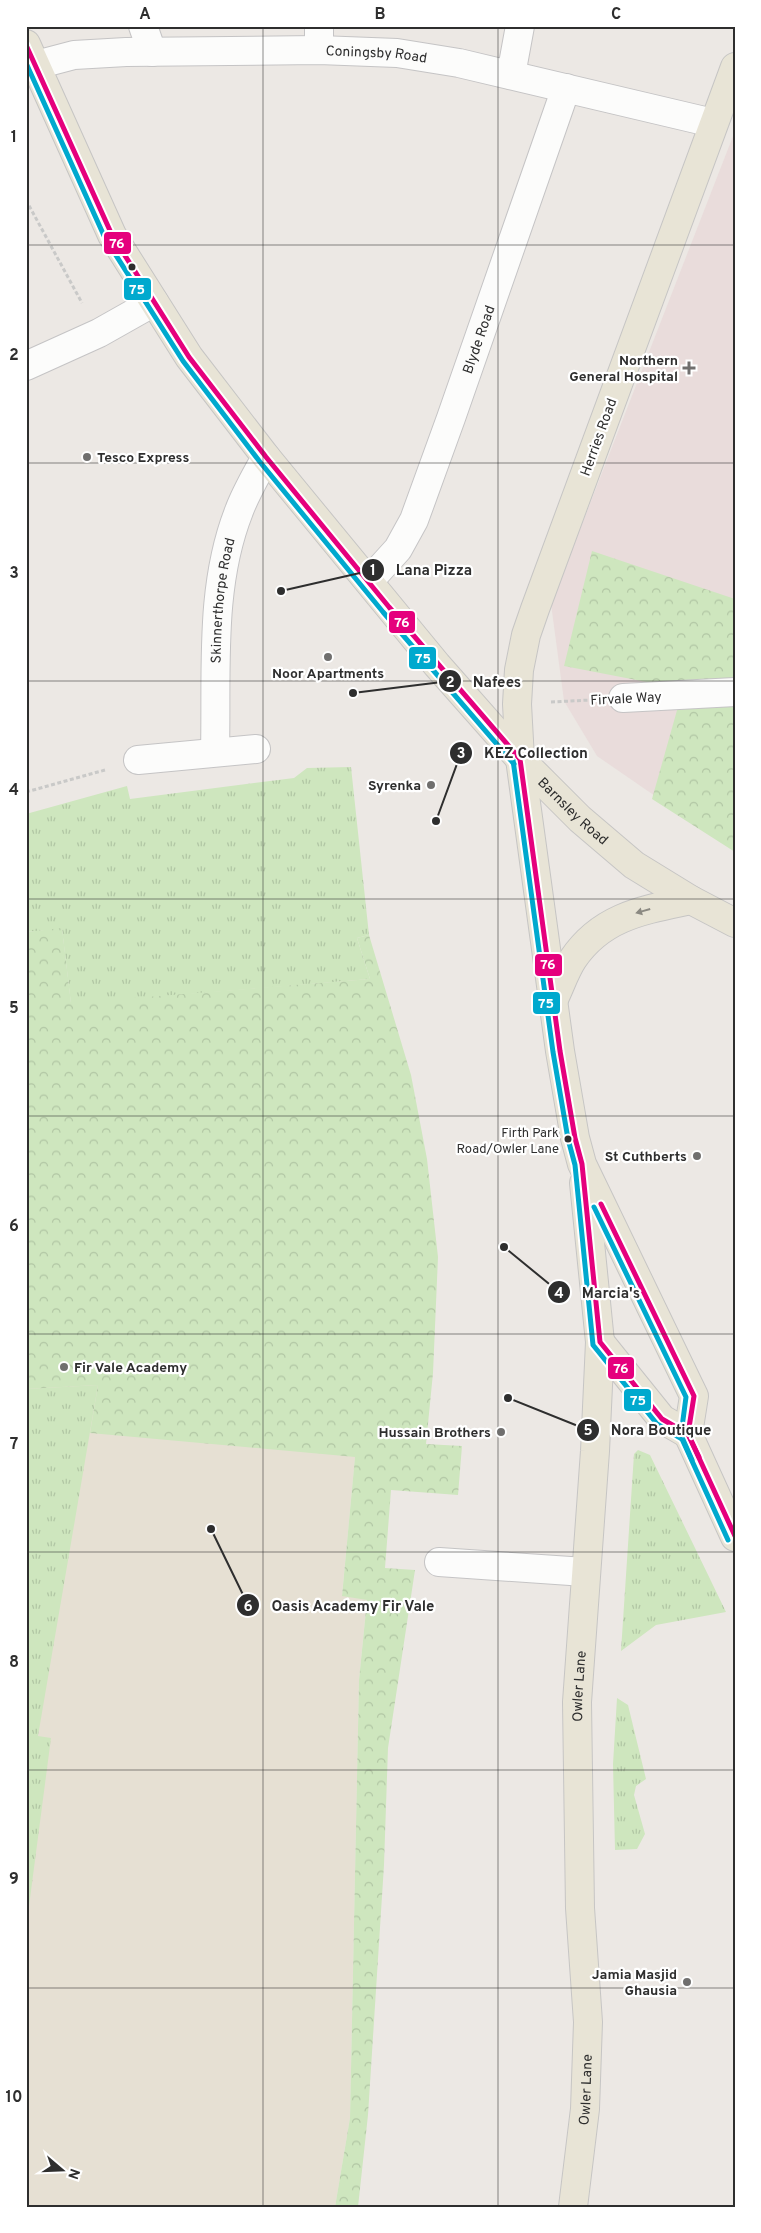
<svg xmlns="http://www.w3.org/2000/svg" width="761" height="2233" viewBox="0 0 761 2233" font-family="Overpass,sans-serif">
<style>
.education{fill:#e6e0d3}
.medical{fill:#e9dcdb}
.grass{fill:url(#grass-tufts)}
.forest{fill:url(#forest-crowns)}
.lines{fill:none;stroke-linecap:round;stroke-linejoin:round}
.minor-casing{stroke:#c5c4c5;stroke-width:30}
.major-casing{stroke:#c6c5c4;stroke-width:30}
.path{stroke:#c9c9c8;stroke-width:3;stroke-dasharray:4 2.5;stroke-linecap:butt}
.minor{stroke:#fcfcfb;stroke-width:28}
.major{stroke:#e8e4d6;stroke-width:28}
.bus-1-casing{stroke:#fff;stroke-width:9}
.bus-2-casing{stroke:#fff;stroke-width:9}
.bus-1{stroke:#e5007d;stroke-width:5}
.bus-2{stroke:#00a9ce;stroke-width:5}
.oneway{fill:#8b8982}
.grid{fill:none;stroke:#2e2e2e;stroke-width:1;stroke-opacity:0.55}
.bus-dot{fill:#2e2e2e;stroke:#fff;stroke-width:2}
.poi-dot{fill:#706f6e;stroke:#fff;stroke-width:2}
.labels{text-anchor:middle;stroke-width:4.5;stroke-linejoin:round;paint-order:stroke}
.bus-label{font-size:13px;fill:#2e2e2e;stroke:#fff;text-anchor:end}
.street-label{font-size:14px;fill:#2e2e2e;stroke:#fff}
.poi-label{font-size:14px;font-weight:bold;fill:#2e2e2e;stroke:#fff;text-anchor:end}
.leader{fill:none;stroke:#2e2e2e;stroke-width:2}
.callout-dot{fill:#2e2e2e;stroke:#fff;stroke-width:2}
.mark-label{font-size:15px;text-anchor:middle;font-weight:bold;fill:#fff}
.callout-label{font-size:15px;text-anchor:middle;font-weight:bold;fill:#2e2e2e;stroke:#fff;stroke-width:4.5;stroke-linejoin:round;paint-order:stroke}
.line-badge{stroke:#fff;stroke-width:2}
.badge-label{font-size:14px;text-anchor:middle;font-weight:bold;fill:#fff}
.neatline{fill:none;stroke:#2e2e2e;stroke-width:2}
.grid-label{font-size:16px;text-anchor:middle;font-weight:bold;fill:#2e2e2e}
</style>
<defs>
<pattern id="grass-tufts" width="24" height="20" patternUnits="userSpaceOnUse" patternTransform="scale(1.25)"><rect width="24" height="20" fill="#cee6be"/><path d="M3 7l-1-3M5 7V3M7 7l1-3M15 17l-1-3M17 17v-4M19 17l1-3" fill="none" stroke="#b1c6a4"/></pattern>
<pattern id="forest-crowns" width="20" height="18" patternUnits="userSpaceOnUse" patternTransform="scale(1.25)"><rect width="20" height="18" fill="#cee6be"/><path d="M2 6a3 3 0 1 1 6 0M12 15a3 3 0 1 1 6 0" fill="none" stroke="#b1c6a4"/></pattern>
</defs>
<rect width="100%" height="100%" fill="#ece8e4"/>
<path class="education" d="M26 932 71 1003 370 979 355 1457 342 1595 367 1599 359 1680 350 2118 335 2207H26Z"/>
<path class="medical" d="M735 131V851L597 756 564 701 551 604Z"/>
<g class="grass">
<path d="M351 767 369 935 357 938 370 979 71 1004 62 929 26 932V814L127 786 130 799 294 778 307 768Z"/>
<path d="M98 1385 38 1736 51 1738 26 1929V1389Z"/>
<path d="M638 1450 650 1455 726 1612 656 1625 621 1651 634 1454Z"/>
<path d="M617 1698 628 1705 646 1779 636 1786 634 1795 645 1834 637 1849 615 1850 613 1764Z"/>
</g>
<g class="forest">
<path d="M592 551 735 599V852L652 799 683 689 564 666Z"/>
<path d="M62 928 71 1003 370 979 357 938 369 935 411 1075 427 1159 438 1257 433 1373 426 1444 462 1446 458 1495 391 1490 385 1568 415 1570 388 1748 384 1865 368 2115 358 2207H335L350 2118 359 1680 367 1600 342 1596 355 1457 90 1433 98 1385 26 1389V932Z"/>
</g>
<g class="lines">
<defs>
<g id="minor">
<path d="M143 26 152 52"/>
<path d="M319 50V26"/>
<path id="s1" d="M36 65 74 55 126 52 319 50 397 53 459 63 713 123"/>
<path d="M511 75 520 26"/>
<path d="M26 366 99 333 154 302"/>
<path id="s2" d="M369 581 398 549 414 520 451 418 566 88"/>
<path d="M623 698 735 692"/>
<path id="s3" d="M215 752C217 672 209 587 239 511 246 492 257 474 266 457"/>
<path d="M138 760 256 749"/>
<path d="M439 1562 585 1572"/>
</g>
<g id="major">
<path id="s4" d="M26 44 112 235 189 357 266 457 437 665 520 759 580 819 634 865 691 900 735 923"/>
<path d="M735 67 535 609 526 635 519 670 517 704 520 759 560 1051 575 1138 582 1164 694 1396 688 1434 735 1537"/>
<path d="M553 1001C560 987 565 971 573 959 602 916 644 910 691 900"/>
<path d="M600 1342 662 1419 688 1434"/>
<path id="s5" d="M573 2207 585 2109 588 2022 580 1908 577 1702 595 1451 600 1342 584 1183"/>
</g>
</defs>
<use href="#minor" class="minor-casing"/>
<use href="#major" class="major-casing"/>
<g class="path">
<path d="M26 200 82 303"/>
<path d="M551 702 590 700"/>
<path d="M26 792 105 770"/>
</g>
<use href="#minor" class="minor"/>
<use href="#major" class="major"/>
<defs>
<g id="bus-1">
<path d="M26 45 112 235 189 357 266 457 389 607 520 759"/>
<path d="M520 759 560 1051 575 1138 582 1164 600 1342 662 1419 688 1434 735 1536"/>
<path d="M601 1204 694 1396 688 1434 699 1457"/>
</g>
<g id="bus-2">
<path d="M26 63 105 238 183 361 260 462 383 612 514 764"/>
<path d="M513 760 553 1052 568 1139 575 1165 593 1345 657 1424 682 1439 728 1540"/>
<path d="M594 1207 686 1397 681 1435 692 1460"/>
</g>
</defs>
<use href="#bus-1" class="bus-1-casing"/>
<use href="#bus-2" class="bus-2-casing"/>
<use href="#bus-1" class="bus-1"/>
<use href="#bus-2" class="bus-2"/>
</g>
<defs><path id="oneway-solid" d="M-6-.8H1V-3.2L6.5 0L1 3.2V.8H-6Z" transform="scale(1.25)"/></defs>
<use class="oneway" href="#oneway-solid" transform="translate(643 911) rotate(164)"/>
<path class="grid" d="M263 26V2207M498 26V2207M26 245H735M26 463H735M26 681H735M26 899H735M26 1116H735M26 1334H735M26 1552H735M26 1770H735M26 1988H735"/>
<g class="bus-dot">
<circle cx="132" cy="267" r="4.5"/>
<circle cx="568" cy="1139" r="4.5"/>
</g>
<g class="poi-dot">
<path d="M686.5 360.5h5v5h5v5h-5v5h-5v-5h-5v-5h5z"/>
<circle cx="87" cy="457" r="5"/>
<circle cx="328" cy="657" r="5"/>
<circle cx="431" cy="785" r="5"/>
<circle cx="697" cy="1156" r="5"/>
<circle cx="64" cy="1367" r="5"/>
<circle cx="501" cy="1432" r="5"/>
<circle cx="687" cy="1982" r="5"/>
</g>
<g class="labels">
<g class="bus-label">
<text x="559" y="1137">Firth Park<tspan x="559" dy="16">Road/Owler Lane</tspan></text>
</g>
<g class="street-label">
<text dy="5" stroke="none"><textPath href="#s1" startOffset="342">Coningsby Road</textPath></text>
<text dy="5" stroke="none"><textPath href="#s2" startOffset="268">Blyde Road</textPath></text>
<text transform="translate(598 437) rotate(-70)" y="5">Herries Road</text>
<text dy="5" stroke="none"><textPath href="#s3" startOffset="152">Skinnerthorpe Road</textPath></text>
<text transform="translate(626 698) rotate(-3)" y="5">Firvale Way</text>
<text dy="5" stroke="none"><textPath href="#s4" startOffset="949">Barnsley Road</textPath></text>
<text dy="5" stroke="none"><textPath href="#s5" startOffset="522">Owler Lane</textPath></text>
<text dy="5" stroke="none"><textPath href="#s5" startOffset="118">Owler Lane</textPath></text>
</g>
<g class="poi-label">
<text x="678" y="365">Northern<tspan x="678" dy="16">General Hospital</tspan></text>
<text x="97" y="462" text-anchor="start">Tesco Express</text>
<text x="328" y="678" text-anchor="middle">Noor Apartments</text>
<text x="421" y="790">Syrenka</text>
<text x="687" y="1161">St Cuthberts</text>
<text x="74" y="1372" text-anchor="start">Fir Vale Academy</text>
<text x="491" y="1437">Hussain Brothers</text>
<text x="677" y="1979">Jamia Masjid<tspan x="677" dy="16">Ghausia</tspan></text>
</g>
</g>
<path class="leader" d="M281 591L373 570M353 693L450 681M436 821L461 753M504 1247L559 1292M508 1398L588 1430M211 1529L248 1605"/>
<g class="callout-dot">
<circle cx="281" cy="591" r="5"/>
<circle cx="353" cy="693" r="5"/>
<circle cx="436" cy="821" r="5"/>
<circle cx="504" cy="1247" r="5"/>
<circle cx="508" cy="1398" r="5"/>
<circle cx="211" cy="1529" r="5"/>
<circle cx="373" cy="570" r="12"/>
<circle cx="450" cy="681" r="12"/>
<circle cx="461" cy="753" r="12"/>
<circle cx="559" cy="1292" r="12"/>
<circle cx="588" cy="1430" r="12"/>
<circle cx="248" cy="1605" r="12"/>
</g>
<g class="mark-label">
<text x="373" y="575">1</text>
<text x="450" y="687">2</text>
<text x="461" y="758">3</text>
<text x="559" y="1298">4</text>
<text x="588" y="1435">5</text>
<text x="248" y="1611">6</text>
</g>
<g class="callout-label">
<text x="434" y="575">Lana Pizza</text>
<text x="497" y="687">Nafees</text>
<text x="536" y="758">KEZ Collection</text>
<text x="611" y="1298">Marcia's</text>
<text x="661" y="1435">Nora Boutique</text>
<text x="353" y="1611">Oasis Academy Fir Vale</text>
</g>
<g class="line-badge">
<rect x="103" y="231" width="29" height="24" rx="5" fill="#e5007d"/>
<rect x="123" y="277" width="29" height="24" rx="5" fill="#00a9ce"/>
<rect x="388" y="610" width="28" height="24" rx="5" fill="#e5007d"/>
<rect x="408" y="646" width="29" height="24" rx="5" fill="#00a9ce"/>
<rect x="534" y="953" width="29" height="24" rx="5" fill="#e5007d"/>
<rect x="532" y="991" width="29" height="24" rx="5" fill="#00a9ce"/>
<rect x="607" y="1356" width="28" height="24" rx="5" fill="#e5007d"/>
<rect x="623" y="1388" width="29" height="24" rx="5" fill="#00a9ce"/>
</g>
<g class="badge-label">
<text x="117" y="248">76</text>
<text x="137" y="294">75</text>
<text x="402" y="627">76</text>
<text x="423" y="663">75</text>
<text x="548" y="969">76</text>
<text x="546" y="1008">75</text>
<text x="621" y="1373">76</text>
<text x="638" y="1405">75</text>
</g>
<rect width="761" height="2233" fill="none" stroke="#ffffff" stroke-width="55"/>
<g transform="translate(62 2170) rotate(109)" stroke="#ffffff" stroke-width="4" paint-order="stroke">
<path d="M0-4L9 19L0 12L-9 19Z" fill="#2e2e2e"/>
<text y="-8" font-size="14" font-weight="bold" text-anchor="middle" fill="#2e2e2e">N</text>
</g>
<rect x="28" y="28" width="706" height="2178" class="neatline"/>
<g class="grid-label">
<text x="145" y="19">A</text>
<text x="380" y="19">B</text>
<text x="616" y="19">C</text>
<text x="14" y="142">1</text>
<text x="14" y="360">2</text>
<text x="14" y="578">3</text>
<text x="14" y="795">4</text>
<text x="14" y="1013">5</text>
<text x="14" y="1231">6</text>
<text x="14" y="1449">7</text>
<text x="14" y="1667">8</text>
<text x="14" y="1884">9</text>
<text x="14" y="2102">10</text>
</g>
</svg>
